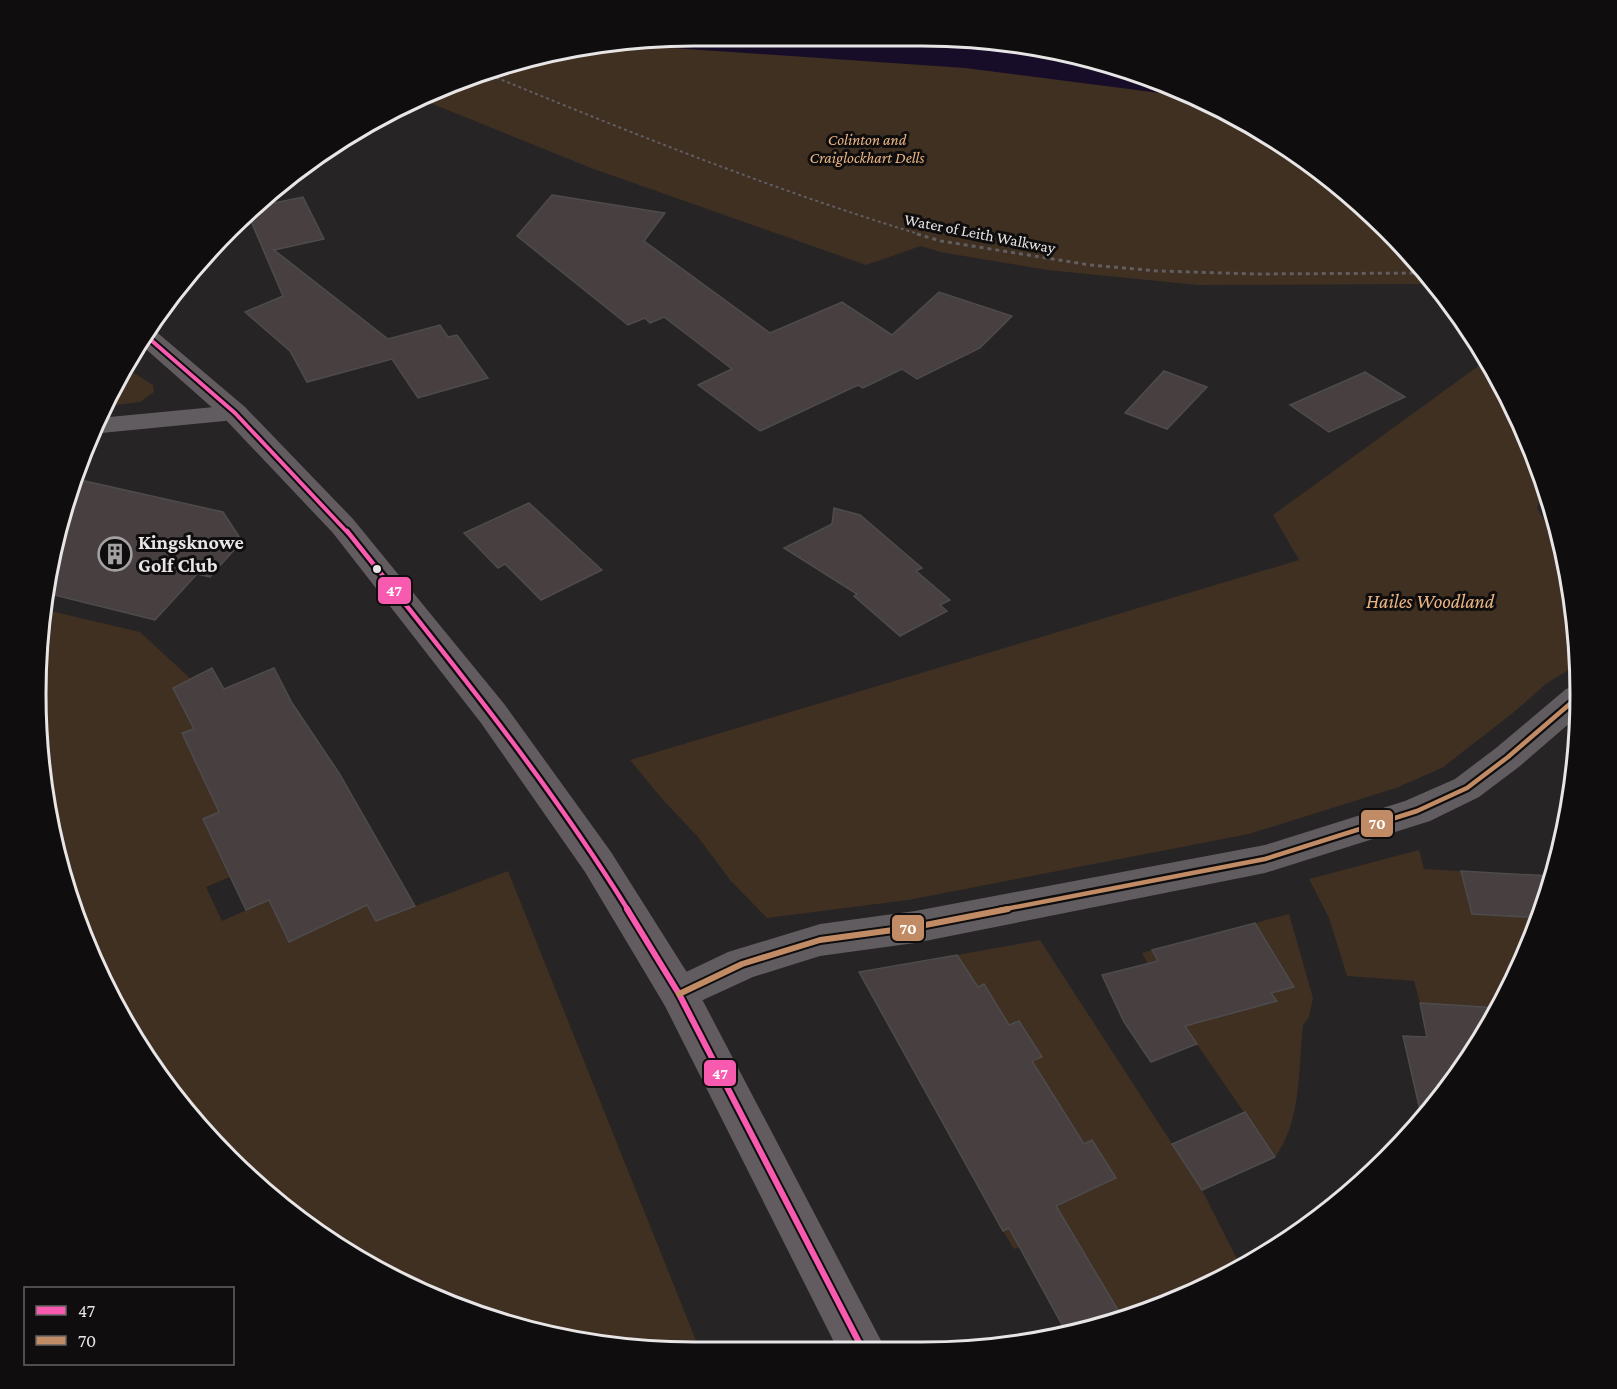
<svg xmlns="http://www.w3.org/2000/svg" width="1617" height="1389" viewBox="0 0 1617 1389" font-family="'Crimson Pro',serif">
<style>
.green{fill:#3f3022}
.water{fill:#180d28}
.building{fill:#484040;stroke:#4d4b4c;stroke-width:1.5}
.lines{fill:none;stroke-linecap:round;stroke-linejoin:round}
.path-far1{stroke:#615d60;stroke-width:2;stroke-dasharray:3 3;stroke-linecap:butt}
.path{stroke:#615d60;stroke-width:3;stroke-dasharray:4 4;stroke-linecap:butt}
.minor{fill:#615c60;fill-rule:evenodd}
.major{fill:#625c60;fill-rule:evenodd}
.bus-1-far2-casing{stroke:#0f0d0d;stroke-width:8}
.bus-1-far1-casing{stroke:#0f0d0d;stroke-width:9}
.bus-1-casing{stroke:#0f0d0d;stroke-width:10}
.bus-2-far1-casing{stroke:#0f0d0d;stroke-width:9}
.bus-2-casing{stroke:#0f0d0d;stroke-width:10}
.bus-1-far2{stroke:#f75aaf;stroke-width:4}
.bus-1-far1{stroke:#f75aaf;stroke-width:4.5}
.bus-1{stroke:#f75aaf;stroke-width:6}
.bus-2-far1{stroke:#c18c65;stroke-width:4.5}
.bus-2{stroke:#c18c65;stroke-width:6}
.bus-dot{fill:#e8e5e6;stroke:#0f0d0d;stroke-width:2}
.labels{text-anchor:middle;stroke-width:6;stroke-linejoin:round;paint-order:stroke}
.far-park-label{font-size:16px;font-style:italic;fill:#e9b484;stroke:#0f0d0d}
.far-street-label{font-size:16px;fill:#e8e5e6;stroke:#0f0d0d}
.poi-label{font-size:20px;font-weight:bold;fill:#e8e5e6;stroke:#0f0d0d;text-anchor:start}
.park-label{font-size:20px;font-style:italic;fill:#e9b484;stroke:#0f0d0d}
.rim{fill:none;stroke:#e8e5e6;stroke-width:3}
.line-badge{stroke:#0f0d0d;stroke-width:2}
.badge-label{font-size:16px;text-anchor:middle;font-weight:bold;fill:#fff}
</style>
<rect width="100%" height="100%" fill="#262425"/>
<g class="green">
<path d="M694 36 1008 42 1093 59 1214 104 1324 172 1418 261 1434 284 1198 285 1047 270 940 252 921 246 866 265 591 168 418 98 524 58Z"/>
<path d="M1488 359 1546 483 1549 495 1540 500 1537 508 1563 555 1575 608 1577 665 1547 683 1514 712 1442 768 1396 788 1249 834 908 900 767 918 730 880 698 837 663 800 630 760 1299 560 1273 515Z"/>
<path d="M126 368 153 385 154 392 140 402 106 406Z"/>
<path d="M42 609 140 632 191 679 173 688 182 706 213 721 183 734 322 768 203 819 230 877 206 887 222 921 269 900 367 905 376 921 508 871 701 1353 566 1340 443 1303 328 1242 229 1160 124 1024 71 906 42 780Z"/>
<path d="M1419 850 1424 869 1461 871 1472 914 1539 918 1513 985 1499 1008 1420 1003 1414 981 1347 976 1329 918 1309 879Z"/>
<path d="M1289 914 1313 998 1309 1017 1303 1025C1298 1069 1302 1121 1275 1157L1169 1004 1142 953 1152 950 1188 1016 1215 1017 1276 1002 1271 993 1294 987 1255 923Z"/>
<path d="M1040 940 1202 1190 1242 1269 1135 1318 1124 1320 1085 1255 1037 1279 1019 1247 1014 1249 1003 1231 1115 1179 1084 1144 1055 1099 953 1143 942 1122 1006 1095 996 1077 1042 1057 1009 1025 984 985 978 987 957 955Z"/>
</g>
<path class="water" d="M695 36 903 40 1067 53 1093 59 1199 98 965 68 629 45Z"/>
<g class="building">
<path d="M552 195 665 213 644 241 770 333 842 302 892 335 939 292 1012 316 980 348 917 379 902 369 863 388 858 385 760 431 698 385 732 369 664 317 650 323 645 318 628 325 517 236Z"/>
<path d="M303 197 324 239 274 250 388 339 440 325 448 337 457 335 488 378 418 398 392 359 307 382 290 351 245 312 283 296 248 214 254 207Z"/>
<path d="M1164 371 1207 387 1167 429 1125 413Z"/>
<path d="M1365 372 1405 397 1329 432 1290 405Z"/>
<path d="M76 479 223 512 242 541 210 577 197 574 155 620 46 593Z"/>
<path d="M529 503 602 570 541 600 505 564 498 568 464 533Z"/>
<path d="M834 508 860 515 922 568 916 571 950 600 940 605 947 611 900 636 854 596 857 594 784 548 832 524Z"/>
<path d="M212 668 224 689 274 668 292 703 339 773 415 906 376 921 367 905 289 942 269 900 246 910 203 819 219 812 182 733 194 729 173 688Z"/>
<path d="M1461 871 1512 874 1554 876 1539 917H1525L1472 914Z"/>
<path d="M1255 923 1294 987 1271 993 1277 1001 1185 1026 1197 1044 1151 1062 1124 1022 1102 975 1158 961 1152 950Z"/>
<path d="M957 955 978 987 984 984 1009 1025 1019 1021 1042 1057 1032 1061 1084 1144 1092 1140 1116 1178 1056 1206 1124 1320 1066 1332 1009 1228 1003 1231 859 972Z"/>
<path d="M1420 1003 1499 1008 1445 1095 1422 1119 1403 1036 1427 1037Z"/>
<path d="M1245 1112 1275 1157 1202 1190 1172 1144Z"/>
</g>
<g class="lines">
<path class="path-far1" d="M485 73C629 132 773 190 922 235"/>
<path class="path" d="M917 234 941 241 1090 265 1158 271 1256 274 1427 273"/>
<g class="minor">
<path d="M235 405 245 407 249 413 245 419 91 434 99 418Z"/>
<path d="M1578 685 1579 715 1520 766 1479 797 1430 821 1265 873 915 943 820 956 753 977 679 1011 665 1006 659 994 665 982 728 952 820 924 915 911 1265 845 1405 801 1455 779 1496 748 1566 689Z"/>
</g>
<path class="major" d="M148 327 153 329 245 407 353 519 505 705 611 852 693 982 887 1352H839L665 1006 585 872 481 723 333 533 225 419 139 343Z"/>
<defs>
<path id="bus-1-far2" d="M144 334 235 413 348 533"/>
<path id="bus-1-far1" d="M347 531C445 654 545 776 628 910"/>
<path id="bus-1" d="M627 909 679 994 864 1352"/>
<path id="bus-2-far1" d="M1000 910 1265 859 1417 811 1467 788 1508 757 1578 697"/>
<path id="bus-2" d="M679 994 742 964 820 940 915 927 1008 909"/>
</defs>
<use href="#bus-1-far2" class="bus-1-far2-casing"/>
<use href="#bus-1-far1" class="bus-1-far1-casing"/>
<use href="#bus-1" class="bus-1-casing"/>
<use href="#bus-2-far1" class="bus-2-far1-casing"/>
<use href="#bus-2" class="bus-2-casing"/>
<use href="#bus-1-far2" class="bus-1-far2"/>
<use href="#bus-1-far1" class="bus-1-far1"/>
<use href="#bus-1" class="bus-1"/>
<use href="#bus-2-far1" class="bus-2-far1"/>
<use href="#bus-2" class="bus-2"/>
</g>
<defs>
<symbol id="building-ring" viewBox="-11 -11 22 22"><circle r="9.5" fill="#0f0d0d" stroke="#a4a1a2" stroke-width="1.5"/><path d="M-4-6H4V6H1V3H-1V6H-4ZM-2.5-4.3h1.7v1.8h-1.7ZM.8-4.3h1.7v1.8H.8ZM-2.5-1h1.7V.8h-1.7ZM.8-1h1.7V.8H.8Z" fill="#a4a1a2"/></symbol>
</defs>
<g fill-rule="evenodd">
<use href="#building-ring" x="96" y="535" width="38" height="38"/>
</g>
<circle class="bus-dot" cx="377" cy="569" r="5"/>
<g class="labels">
<g class="far-park-label">
<text x="867" y="145">Colinton and<tspan x="867" dy="18">Craiglockhart Dells</tspan></text>
</g>
<g class="far-street-label">
<text transform="translate(980 233) rotate(11)" y="6">Water of Leith Walkway</text>
</g>
<g class="poi-label">
<text x="138" y="549">Kingsknowe<tspan x="138" dy="23">Golf Club</tspan></text>
</g>
<g class="park-label">
<text x="1430" y="608">Hailes Woodland</text>
</g>
</g>
<path d="M0 0H1617V1389H0ZM694 46H922A648 648 0 0 1 1570 694V694A648 648 0 0 1 922 1342H694A648 648 0 0 1 46 694V694A648 648 0 0 1 694 46Z" fill="#0f0d0d" fill-rule="evenodd"/>
<path class="rim" d="M694 46H922A648 648 0 0 1 1570 694V694A648 648 0 0 1 922 1342H694A648 648 0 0 1 46 694V694A648 648 0 0 1 694 46Z"/>
<g class="line-badge">
<rect x="377" y="576" width="35" height="29" rx="6" fill="#f75aaf"/>
<rect x="1360" y="809" width="34" height="29" rx="6" fill="#c18c65"/>
<rect x="891" y="914" width="34" height="28" rx="6" fill="#c18c65"/>
<rect x="703" y="1059" width="34" height="28" rx="6" fill="#f75aaf"/>
</g>
<g class="badge-label">
<text x="394" y="596">47</text>
<text x="1377" y="829">70</text>
<text x="908" y="934">70</text>
<text x="720" y="1079">47</text>
</g>
<rect x="24" y="1287" width="210" height="78" fill="#0f0d0d" stroke="#666364" stroke-width="1.5"/>
<rect x="36" y="1306" width="30" height="9" fill="#f75aaf" stroke="#666364" stroke-width="1.5"/>
<text x="78" y="1317" font-size="18" fill="#e8e5e6">47</text>
<rect x="36" y="1336" width="30" height="9" fill="#c18c65" stroke="#666364" stroke-width="1.5"/>
<text x="78" y="1347" font-size="18" fill="#e8e5e6">70</text>
</svg>
